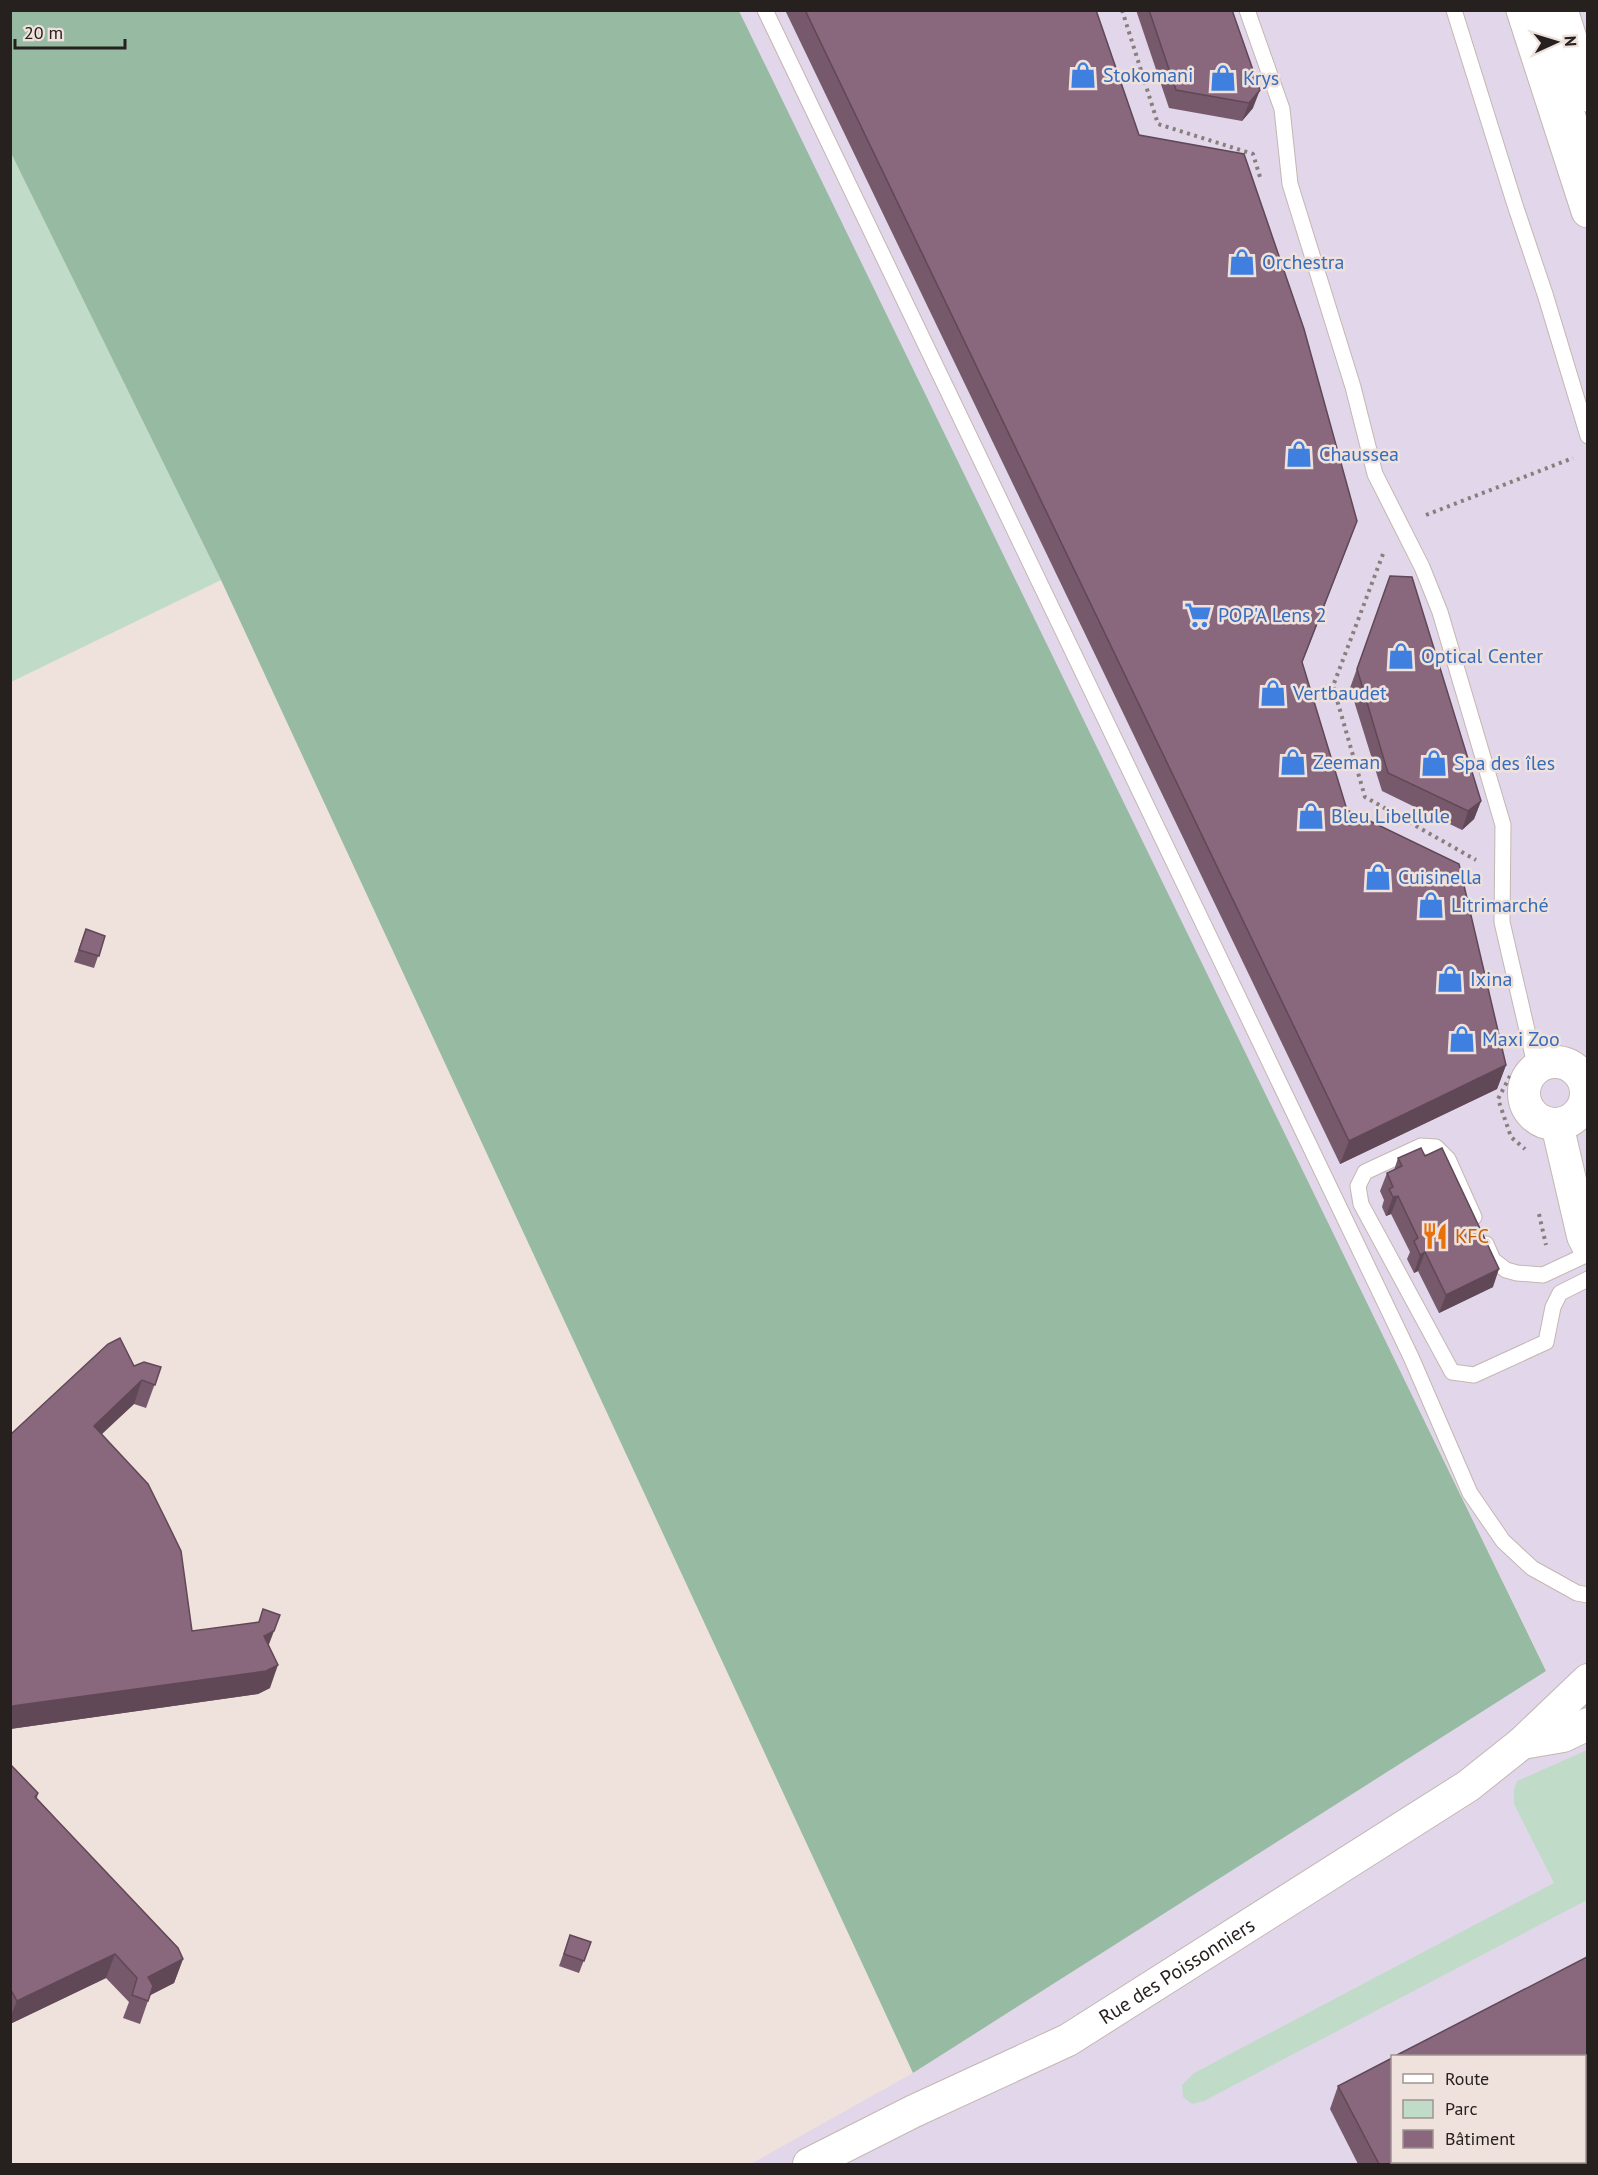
<svg xmlns="http://www.w3.org/2000/svg" width="1598" height="2175" viewBox="0 0 1598 2175" font-family="'PT Sans',sans-serif">
<style>
.commercial{fill:#e1d6ea;fill-rule:evenodd}
.green{fill:#c0dcc9}
.forest{fill:#96bba2}
.lines{fill:none;stroke-linecap:round;stroke-linejoin:round}
.lane-casing{stroke:#c4b7b1;stroke-width:17}
.street-casing{stroke:#c4b7b1;stroke-width:34}
.secondary-casing{stroke:#c4b7b1;stroke-width:35}
.path{stroke:#887f7b;stroke-width:4;stroke-dasharray:3 4.5;stroke-linecap:butt}
.lane{stroke:#fff;stroke-width:15}
.street{stroke:#fff;stroke-width:32}
.secondary{stroke:#fff;stroke-width:33}
.wall{fill:#76596b}
.shaded-wall{fill:#604857}
.building{fill:#89677c;stroke:#604857;stroke-width:1.5}
.labels{text-anchor:middle;stroke-width:5;stroke-linejoin:round;paint-order:stroke}
.shop-label{font-size:20px;fill:#366cbe;stroke:#efe1db;text-anchor:start}
.food-label{font-size:20px;fill:#c56008;stroke:#efe1db;text-anchor:start}
.street-label{font-size:20px;fill:#26211f;stroke:#efe1db}
</style>
<rect width="100%" height="100%" fill="#efe1db"/>
<path class="commercial" d="M738 11H1587V2164H751L913 2073 1546 1670ZM1392 2056H1584V2162H1392Z"/>
<g class="green">
<path d="M11 153 221 580 11 682H10Z"/>
<path d="M1587 1750V1900L1204 2101 1192 2104 1183 2097 1182 2085 1194 2073 1554 1883 1514 1804V1790L1517 1781Z"/>
</g>
<path class="forest" d="M11 10 739 11 1546 1671 913 2073 221 580 11 153Z"/>
<g class="lines">
<defs>
<g id="lane">
<path d="M765 10 1411 1357 1470 1493 1503 1541 1532 1568 1577 1593 1588 1595"/>
<path d="M1247 10 1282 109 1290 184 1353 387 1375 474 1422 567 1440 612 1503 825 1502 922 1536 1069"/>
<path d="M1454 10 1515 205 1545 294 1588 436"/>
<path d="M1543 10 1588 146"/>
<path d="M1582 1078 1588 1073"/>
<path d="M1474 1217 1448 1159 1436 1147 1421 1146 1365 1172 1358 1186 1361 1204 1452 1372 1474 1375 1546 1342 1553 1307 1560 1293 1588 1279"/>
<path d="M1486 1244 1493 1260 1506 1270 1517 1273 1543 1275 1588 1254"/>
</g>
<g id="street">
<circle cx="1555" cy="1093" r="31"/>
<path d="M1557 1124 1583 1236 1588 1246"/>
<path d="M1522 1743 1563 1736 1588 1724"/>
<path id="s1" d="M809 2164 914 2111 1068 2040 1468 1786 1522 1743 1588 1680"/>
</g>
<g id="secondary">
<path d="M1523 10 1588 211"/>
<path d="M1561 10 1588 95"/>
</g>
</defs>
<use href="#lane" class="lane-casing"/>
<use href="#street" class="street-casing"/>
<use href="#secondary" class="secondary-casing"/>
<g class="path">
<path d="M1122 10 1158 124 1253 154 1260 177"/>
<path d="M1426 515 1573 458"/>
<path d="M1383 554 1333 686 1365 797 1476 860"/>
<path d="M1510 1076 1498 1099 1511 1137 1525 1149"/>
<path d="M1539 1214 1546 1245"/>
</g>
<use href="#lane" class="lane"/>
<use href="#street" class="street"/>
<use href="#secondary" class="secondary"/>
</g>
<g class="wall">
<path d="M785 10H1096L1139 135 1348 545 1302 663 1347 810 1506 1065 1497 1089 1340 1164Z"/>
<path d="M1136 10H1232L1253 108 1242 121 1169 108Z"/>
<path d="M1390 576 1481 801 1474 819 1462 830 1382 791 1350 688Z"/>
<path d="M86 929 105 936 94 968 74 962Z"/>
<path d="M1398 1158 1493 1287 1439 1313 1418 1271 1414 1273 1407 1259 1410 1252 1391 1214 1386 1216 1382 1207 1384 1200 1380 1191 1387 1173 1394 1170Z"/>
<path d="M134 1366 161 1367 146 1408 134 1404 101 1434 192 1631 269 1646 270 1688 258 1694 10 1729V1435Z"/>
<path d="M10 1764 38 1793 37 1798 183 1959 174 1983 150 1995 140 2024 123 2018 129 2002 106 1978 10 2024Z"/>
<path d="M570 1935 591 1942 579 1973 559 1966Z"/>
<path d="M1338 2086 1574 2164H1358L1330 2109Z"/>
</g>
<g class="shaded-wall">
<path d="M1260 90 1253 108 1242 121 1249 103Z"/>
<path d="M1357 521 1348 545 1293 685 1302 662Z"/>
<path d="M1481 801 1474 819 1462 830 1468 811Z"/>
<path d="M1506 1065 1497 1089 1340 1164 1349 1141Z"/>
<path d="M1398 1196 1391 1214 1386 1216 1393 1197Z"/>
<path d="M1425 1252 1418 1271 1414 1273 1420 1255Z"/>
<path d="M1499 1269 1493 1287 1439 1313 1446 1295Z"/>
<path d="M142 1380 134 1404 85 1450 94 1426Z"/>
<path d="M274 1631 265 1655 264 1636Z"/>
<path d="M278 1665 270 1688 258 1694 10 1729V1714L13 1706Z"/>
<path d="M115 1954 106 1978 10 2024V2018L17 2001Z"/>
<path d="M183 1959 174 1983 143 1999 148 1977Z"/>
<path d="M1587 2138V2158L1584 2159V2140Z"/>
<path d="M1543 2162H1580L1574 2164H1537Z"/>
</g>
<g class="building">
<path d="M805 10H1096L1139 135 1244 154 1304 329 1357 521 1302 662 1347 810 1459 864 1506 1065 1349 1141Z"/>
<path d="M1149 10H1232L1260 90 1249 103 1176 90Z"/>
<path d="M1390 576 1412 577 1481 801 1468 811 1388 773 1357 669Z"/>
<path d="M86 929 105 936 99 956 79 950Z"/>
<path d="M1421 1148 1425 1156 1442 1148 1499 1269 1446 1295 1425 1252 1420 1255 1414 1241 1418 1238 1398 1196 1393 1197 1389 1189 1393 1187 1387 1173 1402 1166 1398 1158Z"/>
<path d="M120 1338 134 1366 144 1362 161 1367 155 1385 142 1380 94 1426 148 1484 165 1518 181 1551 192 1631 259 1622 263 1609 280 1615 274 1631 264 1636 278 1665 266 1671 13 1706 10 1714V1435L108 1344Z"/>
<path d="M10 1764 38 1793 35 1797 178 1948 183 1959 148 1977 153 1986 148 2001 132 1995 137 1978 115 1954 17 2001 10 1988Z"/>
<path d="M570 1935 591 1942 584 1961 564 1954Z"/>
<path d="M1587 1957V2138L1584 2140V2056H1395Z"/>
<path d="M1392 2058V2162H1543L1537 2164H1379L1338 2086Z"/>
</g>
<defs>
<symbol id="shop-bare" viewBox="-9 -9 18 18"><path d="M-5-2.5h2.3a2.7 3.5 0 0 1 5.4 0H5L5.5 6h-11ZM-1.5-2.5h3a1.5 2.3 0 0 0-3 0Z" fill="#3f7fe0" stroke="#efe1db" stroke-width="2.5" paint-order="stroke"/></symbol>
<symbol id="supermarket-bare" viewBox="-9 -9 18 18"><path d="M-6-5.5h2.5l.6 2H6L4.5 2H-2.5L-4.4-4H-6ZM-1.5 3.2a1.3 1.3 0 1 0 .1 0ZM3 3.2a1.3 1.3 0 1 0 .1 0Z" fill="#3f7fe0" stroke="#efe1db" stroke-width="2.5" paint-order="stroke"/></symbol>
<symbol id="restaurant-bare" viewBox="-9 -9 18 18"><path d="M-5-6h1v4h1v-4h1v4h1v-4h1v5L-1.5 .5V6h-2V.5L-5-1ZM5-6V6H3V1.5H1.5Q1.5-4 5-6Z" fill="#e8710a" stroke="#efe1db" stroke-width="2.5" paint-order="stroke"/></symbol>
</defs>
<g fill-rule="evenodd">
<use href="#shop-bare" x="1064" y="56" width="38" height="38"/>
<use href="#shop-bare" x="1204" y="59" width="38" height="38"/>
<use href="#shop-bare" x="1223" y="243" width="38" height="38"/>
<use href="#shop-bare" x="1280" y="435" width="38" height="38"/>
<use href="#supermarket-bare" x="1179" y="596" width="38" height="38"/>
<use href="#shop-bare" x="1382" y="637" width="38" height="38"/>
<use href="#shop-bare" x="1254" y="674" width="38" height="38"/>
<use href="#shop-bare" x="1274" y="743" width="38" height="38"/>
<use href="#shop-bare" x="1415" y="744" width="38" height="38"/>
<use href="#shop-bare" x="1292" y="797" width="38" height="38"/>
<use href="#shop-bare" x="1359" y="858" width="38" height="38"/>
<use href="#shop-bare" x="1412" y="886" width="38" height="38"/>
<use href="#shop-bare" x="1431" y="960" width="38" height="38"/>
<use href="#shop-bare" x="1443" y="1020" width="38" height="38"/>
<use href="#restaurant-bare" x="1416" y="1217" width="38" height="38"/>
</g>
<g class="labels">
<g class="shop-label">
<text x="1103" y="82">Stokomani</text>
<text x="1243" y="85">Krys</text>
<text x="1262" y="269">Orchestra</text>
<text x="1319" y="461">Chaussea</text>
<text x="1218" y="622">POP'A Lens 2</text>
<text x="1421" y="663">Optical Center</text>
<text x="1293" y="700">Vertbaudet</text>
<text x="1313" y="769">Zeeman</text>
<text x="1454" y="770">Spa des îles</text>
<text x="1331" y="823">Bleu Libellule</text>
<text x="1398" y="884">Cuisinella</text>
<text x="1451" y="912">Litrimarché</text>
<text x="1470" y="986">Ixina</text>
<text x="1482" y="1046">Maxi Zoo</text>
</g>
<g class="food-label">
<text x="1455" y="1243">KFC</text>
</g>
<g class="street-label">
<text dy="7" stroke="none"><textPath href="#s1" startOffset="416">Rue des Poissonniers</textPath></text>
</g>
</g>
<rect width="1598" height="2175" fill="none" stroke="#26211f" stroke-width="24"/>
<rect x="1391" y="2055" width="195" height="108" fill="#efe1db" stroke="#9f9490" stroke-width="1.5"/>
<rect x="1403" y="2074" width="30" height="9" fill="#ffffff" stroke="#9f9490" stroke-width="1.5"/>
<text x="1445" y="2085" font-size="18" fill="#26211f">Route</text>
<rect x="1403" y="2100" width="30" height="18" fill="#c0dcc9" stroke="#9f9490" stroke-width="1.5"/>
<text x="1445" y="2115" font-size="18" fill="#26211f">Parc</text>
<rect x="1403" y="2130" width="30" height="18" fill="#89677c" stroke="#9f9490" stroke-width="1.5"/>
<text x="1445" y="2145" font-size="18" fill="#26211f">Bâtiment</text>
<g transform="translate(1556 42) rotate(86)" stroke="#efe1db" stroke-width="4.5" paint-order="stroke">
<path d="M0-4.5L10 22L0 15L-10 22Z" fill="#26211f"/>
<text y="-9" font-size="16" font-weight="bold" text-anchor="middle" fill="#26211f">N</text>
</g>
<path d="M15 39v9h110v-9" fill="none" stroke="#26211f" stroke-width="3"/>
<text x="24" y="39" font-size="18" fill="#26211f" stroke="#efe1db" stroke-width="4.5" paint-order="stroke">20 m</text>
</svg>
